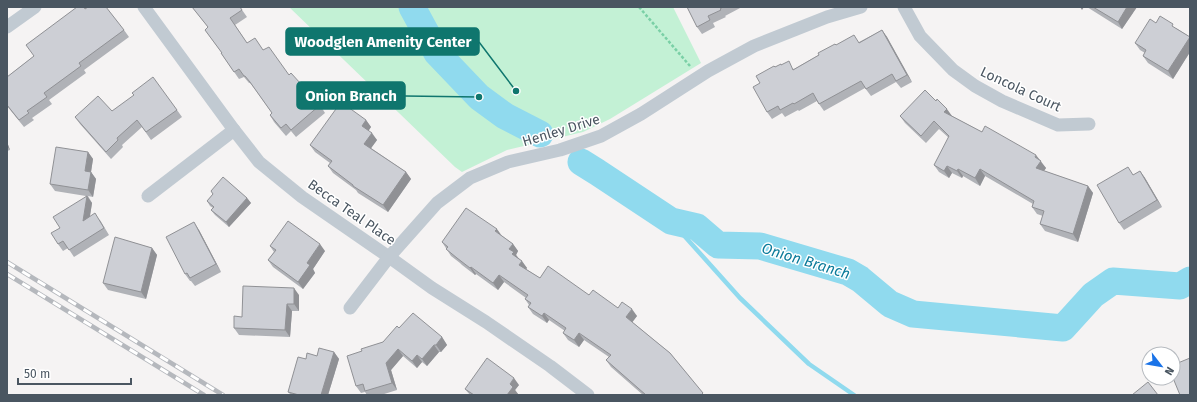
<svg xmlns="http://www.w3.org/2000/svg" width="1197" height="402" viewBox="0 0 1197 402" font-family="'Fira Sans',sans-serif">
<style>
.green{fill:#c3f1d5}
.lines{fill:none;stroke-linecap:round;stroke-linejoin:round}
.stream{stroke:#90daee;stroke-width:4.5}
.river{stroke:#90daee;stroke-width:27}
.path{stroke:#7ad0a6;stroke-width:2.5;stroke-dasharray:3 2;stroke-linecap:butt}
.minor{stroke:#c1cad2;stroke-width:13}
.rail-casing{stroke:#b5b8bd;stroke-width:4.5}
.rail{stroke:#fff;stroke-width:3;stroke-dasharray:9;stroke-linecap:butt}
.wall{fill:#b0b2b7}
.shaded-wall{fill:#909195}
.building{fill:#cdcfd5;stroke:#909195}
.labels{text-anchor:middle;stroke-width:3;stroke-linejoin:round;paint-order:stroke}
.street-label{font-size:14px;fill:#4a5661;stroke:#fff}
.water-label{font-size:15px;font-style:italic;fill:#0c7c9b;stroke:#fff}
.leader{fill:none;stroke:#0f766e;stroke-width:1.5}
.callout-dot{fill:#0f766e;stroke:#fff;stroke-width:1.5}
.callout{fill:#0f766e;stroke:#0f766e;stroke-width:1.5}
.callout-label{font-size:15px;text-anchor:middle;font-weight:bold;fill:#fff}
</style>
<rect width="100%" height="100%" fill="#f5f3f3"/>
<path class="green" d="M289 7H673L701 63 610 119 583 132 507 150 462 172 455 167Z"/>
<g class="lines">
<path class="stream" d="M671 221 740 298 809 364 854 395"/>
<g class="river">
<path d="M412 7 437 53 479 97 505 116 540 134"/>
<path d="M581 162 597 172 671 221 697 227 718 245 760 246 848 272 860 279 890 304 913 314 1063 328 1093 295 1113 281 1180 286 1190 280"/>
</g>
<path class="path" d="M639 7 690 66"/>
<g class="minor">
<path d="M144 7 234 130 259 162 302 197 389 257 432 288 486 322 550 366 588 395"/>
<path d="M904 7 920 36 953 70 975 86 1002 101 1058 125 1089 124"/>
<path d="M7 27 35 7"/>
<path d="M148 196 234 130"/>
<path d="M350 308 389 257 437 203 470 178 508 162 560 150 601 136 641 114 708 71 754 46 827 17 861 7"/>
</g>
<defs>
<g id="rail">
<path d="M7 262 223 395"/>
<path d="M7 274 204 395"/>
</g>
</defs>
<use href="#rail" class="rail-casing"/>
<use href="#rail" class="rail"/>
</g>
<g class="wall">
<path d="M192 7H240L247 17 235 25 247 43 263 50 320 105 325 113 296 137 291 131 286 136 274 122 270 115 272 113 254 88 250 83H249L244 77 239 79 221 53H222L205 30 208 27Z"/>
<path d="M687 7H742L725 16 726 17 713 23 715 27 702 34 697 27Z"/>
<path d="M1087 7H1137L1122 29Z"/>
<path d="M85 9 124 30 129 37 84 70 86 73 49 100 52 104 32 118 34 120 24 127 7 106V77L34 56Z"/>
<path d="M1176 28 1190 37V52L1173 79 1148 63 1143 56 1145 53 1140 50 1135 43Z"/>
<path d="M882 30 887 37 912 82 901 88 896 82 871 96 865 88 824 111 817 101 799 111 798 110 785 117 782 113 772 119 767 112 760 83 775 67 781 65 794 69 836 45 859 42Z"/>
<path d="M177 110 182 117 151 140 142 127 122 145 123 147 111 159 80 124 75 117 112 111Z"/>
<path d="M900 116H952L982 132 1039 160 1046 168 1044 171 1088 186 1093 193 1078 242 1045 231 1040 224 1043 216 1037 214 1032 207 1033 204 985 176 980 186 963 176 962 178 952 173 949 178 939 172 934 165 949 138 939 129 926 143 905 123Z"/>
<path d="M366 120 371 127 368 131 377 140 371 148 406 172 411 179 388 212 358 193 356 190 333 173 328 166 330 163 315 152 310 145Z"/>
<path d="M7 142 10 150 7 151Z"/>
<path d="M88 152 93 159 91 172 96 179 93 197 88 196 92 203 90 216 100 220 109 235 74 257 68 248 63 251 58 244 86 196 55 191 50 184Z"/>
<path d="M1140 171 1145 178 1162 207 1124 230 1119 223 1134 175Z"/>
<path d="M211 191 247 198 251 203 229 227 215 215 211 210 213 208 210 206 207 201 213 194Z"/>
<path d="M199 230 221 272 195 286 191 281H190L185 274Z"/>
<path d="M501 235 513 244 518 251 516 255 527 268 526 269 540 278 589 295 637 316 632 322 654 340 670 353 704 395H643L611 367 606 360 609 357 584 340 579 347 568 340 563 333 565 331 549 320 547 323 533 314 528 307 529 305 525 299 526 298 504 282 498 290 476 274 475 275 462 265 460 263 451 256 442 242Z"/>
<path d="M131 242 152 248 157 255 146 299 108 290 103 283Z"/>
<path d="M270 246 325 251 313 269 315 273 303 289 273 267 268 260 274 252Z"/>
<path d="M299 295V311H292L290 337 239 335 234 328 242 317Z"/>
<path d="M399 328 442 337 447 345 441 352H439L427 366 422 362 417 368 403 356 391 370 397 390 381 395H367L365 392 361 393 356 386 362 351 383 342Z"/>
<path d="M334 352 339 359 328 395H291L288 392 306 359 317 356Z"/>
<path d="M519 385 515 390 518 394 517 395H470L465 389Z"/>
</g>
<g class="shaded-wall">
<path d="M1080 7H1084L1082 10Z"/>
<path d="M1127 7H1137L1122 29 1118 22Z"/>
<path d="M882 30 887 37 912 82 907 75Z"/>
<path d="M1190 37V52L1173 79 1168 71Z"/>
<path d="M947 109 952 116 949 119 944 112Z"/>
<path d="M366 120 371 127 367 133 362 126Z"/>
<path d="M372 133 377 140 369 151 364 144Z"/>
<path d="M7 142 10 150 7 146Z"/>
<path d="M88 152 93 159 90 178 85 171Z"/>
<path d="M1036 155 1046 168 1041 175 1036 168 1035 157Z"/>
<path d="M947 166 952 173 949 178 944 171Z"/>
<path d="M958 169 963 176 962 178 957 171Z"/>
<path d="M980 169 985 176 980 186 975 178Z"/>
<path d="M1140 171 1145 178 1162 207 1157 200Z"/>
<path d="M91 172 96 179 93 197 88 190Z"/>
<path d="M406 172 411 179 388 212 383 205Z"/>
<path d="M1088 186 1093 193 1078 242 1073 234Z"/>
<path d="M87 196 92 203 88 228 83 221Z"/>
<path d="M247 198 251 203 229 227 226 222Z"/>
<path d="M194 222 199 230 221 272 216 264Z"/>
<path d="M497 229 502 236 495 231Z"/>
<path d="M320 244 325 251 313 269 315 273 303 289 298 282 307 263Z"/>
<path d="M513 244 518 251 516 255 519 259 517 261 509 249Z"/>
<path d="M152 248 157 255 146 299 141 292Z"/>
<path d="M522 261 527 268 524 272 519 265Z"/>
<path d="M471 267 476 274 475 275 470 268Z"/>
<path d="M499 275 504 282 498 290 493 283Z"/>
<path d="M294 288 299 295V311L294 304Z"/>
<path d="M287 304 292 311 290 337 285 330Z"/>
<path d="M632 309 637 316 631 324 626 317Z"/>
<path d="M544 313 549 320 547 323 542 316Z"/>
<path d="M579 333 584 340 579 347 574 340Z"/>
<path d="M442 337 447 345 441 352 436 345Z"/>
<path d="M434 345 439 352 427 366 422 359Z"/>
<path d="M398 349 403 356 391 370 397 390 392 383 386 363Z"/>
<path d="M334 352 339 359 328 395H321Z"/>
<path d="M417 355 422 362 417 368 412 361Z"/>
<path d="M514 378 519 385 515 390 518 394 517 395H507L510 384Z"/>
</g>
<g class="building">
<path d="M77 7H84L85 9 88 7H106L124 30 79 63 81 66 44 93 47 97 27 111 29 113 19 120 7 105V77L34 56 26 45Z"/>
<path d="M192 7H240L242 10 230 18 247 43 255 38 263 50 269 47 289 75 291 73 320 105 291 130 286 124 281 128 270 115 272 113 250 82 245 76H244L239 69 234 72 221 53H222L205 30 208 27Z"/>
<path d="M687 7H723L720 9 721 10 708 16 710 20 697 27Z"/>
<path d="M1093 7H1127L1118 22Z"/>
<path d="M1160 16 1173 24 1172 26 1190 37 1168 71 1143 56 1146 50 1135 43 1150 19 1156 23Z"/>
<path d="M882 30 907 75 896 81 892 74 866 89 861 81 819 104 813 93 794 104 793 103 780 110 778 106 767 112 753 87 760 83 756 76 774 66 775 67 781 64V65L789 61 793 70 819 55 818 53 835 44 836 45 854 35 859 43Z"/>
<path d="M153 77 177 110 146 132 137 120 117 138 118 140 106 152 75 117 98 96 112 111 134 95 132 93Z"/>
<path d="M925 90 936 101 937 99 947 109 944 112 982 132 985 126 1036 155 1035 157 1041 161 1036 168 1088 186 1073 234 1040 224 1044 211 1032 207 1034 201 980 169 975 178 958 169 957 171 947 166 944 171 934 165 949 136 934 121 921 136 900 116Z"/>
<path d="M341 102 366 120 362 126 372 133 364 144 406 172 383 205 353 186V185L328 166 332 161 310 145Z"/>
<path d="M56 147 88 152 85 171 91 172 88 190 50 184Z"/>
<path d="M1128 167 1133 175 1140 171 1157 200 1119 223 1097 185Z"/>
<path d="M223 177 247 198 226 222 211 210 214 207 207 201 213 194 211 191Z"/>
<path d="M87 196 83 221 95 213 104 228 69 250 63 241 58 244 51 233 60 228 53 217Z"/>
<path d="M466 208 497 229 495 231 513 244 509 249 514 252 512 254 522 261 519 265 540 278 548 266 589 295 593 290 618 308 622 302 632 309 626 317 654 340 670 353 703 393 701 395H646L606 360 611 355 579 333 574 340 563 333 566 328 544 313 542 316 528 307 531 303 525 299 528 295 499 275 493 283 471 267 470 268 457 258 446 249 448 247 442 242Z"/>
<path d="M288 221 320 244 307 263 310 265 298 282 268 260 276 250 270 246Z"/>
<path d="M194 222 216 264 190 278 187 273 185 274 166 237Z"/>
<path d="M115 237 152 248 141 292 103 283Z"/>
<path d="M243 286 294 288V304H287L285 330 234 328V316L242 317Z"/>
<path d="M413 313 442 337 436 345H434L422 359 417 355 412 361 398 349 386 363 392 383 365 391 363 384 356 386 347 356 362 351 361 349 383 342 397 326 399 328Z"/>
<path d="M319 348 334 352 321 395H299L288 392 298 357 306 359 307 353 317 356Z"/>
<path d="M487 358 514 378 510 384 513 387 507 395H474L465 389Z"/>
<path d="M1190 358V395H1180L1173 378V365Z"/>
<path d="M1148 382 1158 395H1132Z"/>
</g>
<g class="labels">
<g class="street-label">
<text transform="translate(1021 89) rotate(25)" y="5">Loncola Court</text>
<text transform="translate(561 130) rotate(-17)" y="5">Henley Drive</text>
<text transform="translate(352 212) rotate(35)" y="5">Becca Teal Place</text>
</g>
<g class="water-label">
<text transform="translate(806 261) rotate(17)" y="5">Onion Branch</text>
</g>
</g>
<path class="leader" d="M516 91L479 42M479 97L405 96"/>
<g class="callout-dot">
<circle cx="516" cy="91" r="4"/>
<circle cx="479" cy="97" r="4"/>
</g>
<g class="callout">
<rect x="286" y="28" width="193" height="27" rx="4"/>
<rect x="297" y="82" width="108" height="27" rx="4"/>
</g>
<g class="callout-label">
<text x="383" y="47">Woodglen Amenity Center</text>
<text x="351" y="101">Onion Branch</text>
</g>
<rect width="1197" height="402" fill="none" stroke="#4a5661" stroke-width="16"/>
<g transform="translate(1161 366) rotate(121)"><circle r="19" fill="#ffffff" stroke="#b7bbc0"/>
<path d="M0-3L7 15L0 10L-7 15Z" fill="#1a73e8"/>
<text y="-6" font-size="11" font-weight="bold" text-anchor="middle" fill="#4a5661">N</text>
</g>
<path d="M18 378v6h113v-6" fill="none" stroke="#4a5661" stroke-width="2"/>
<text x="24" y="378" font-size="12" fill="#4a5661" stroke="#ffffff" stroke-width="3" paint-order="stroke">50 m</text>
</svg>
